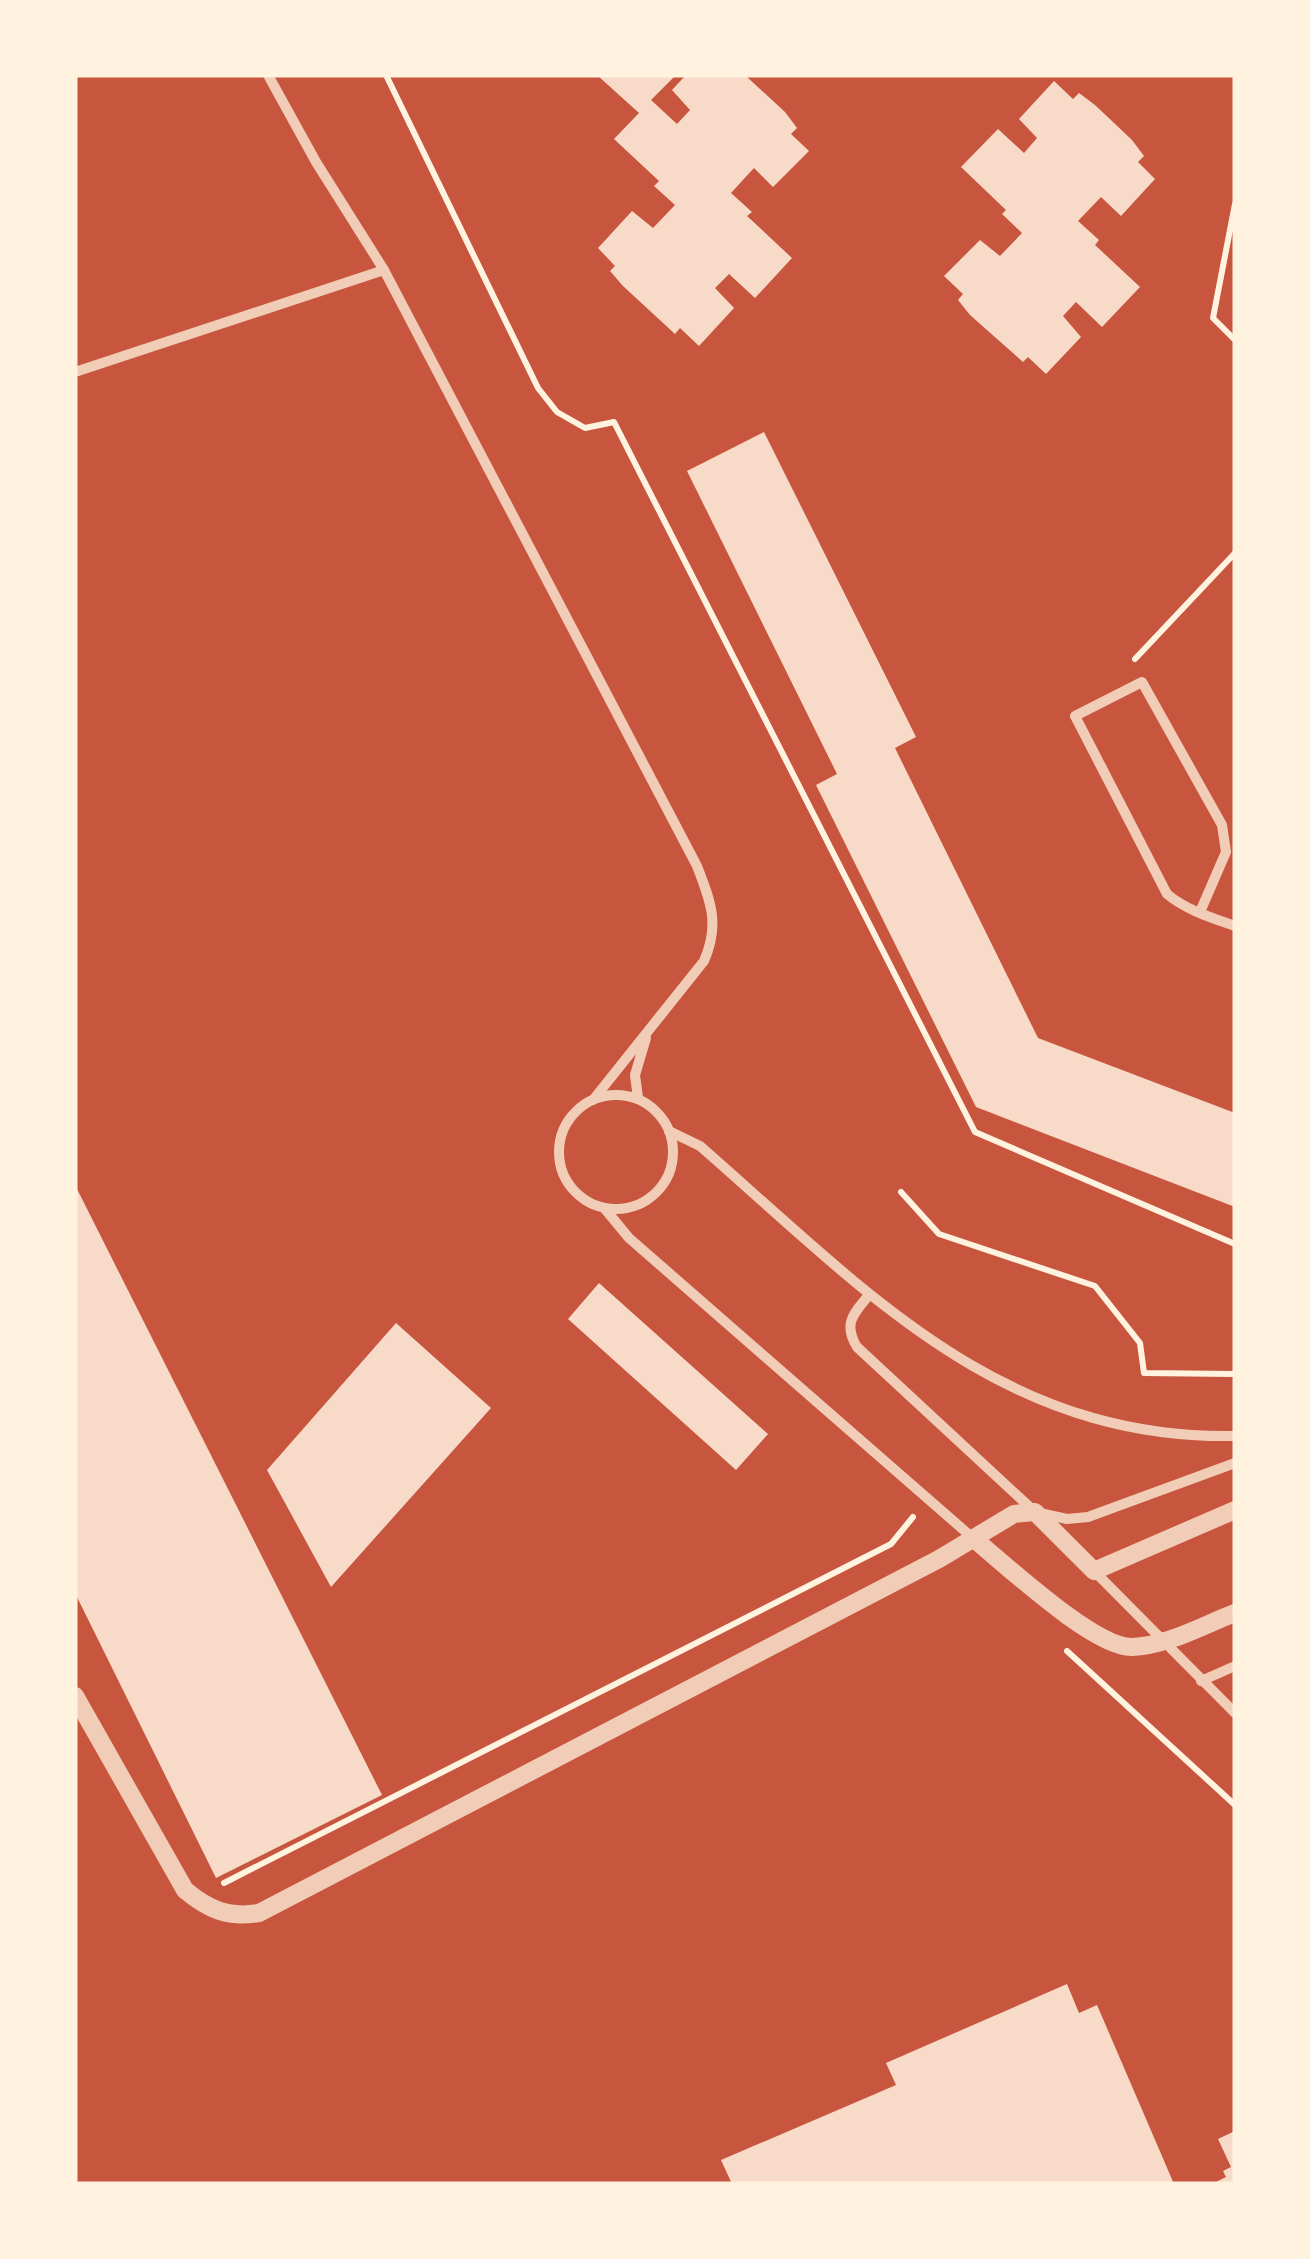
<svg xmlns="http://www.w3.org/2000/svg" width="1310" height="2259" viewBox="0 0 1310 2259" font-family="'Roboto Condensed',sans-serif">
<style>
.building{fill:#f7dbc8}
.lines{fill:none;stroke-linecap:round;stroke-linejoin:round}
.path{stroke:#fff3e0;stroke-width:6}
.minor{stroke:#f1ccb7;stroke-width:10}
.tertiary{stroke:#f1ccb7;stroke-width:18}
</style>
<rect width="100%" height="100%" fill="#c8553d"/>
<g class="building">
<path d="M597 75H676L651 100 677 124 690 110 672 90 686 75 747 77 785 112 797 128 791 134 809 151 773 187 754 168 731 193 752 212 747 216 792 258 755 298 729 274 715 288 734 308 699 346 680 328 675 334 623 286 610 271 615 266 598 248 632 211 653 228 675 205 654 186 659 181 614 139 639 113Z"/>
<path d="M1054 81 1073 99 1079 93 1095 105 1132 140 1144 156 1138 162 1155 179 1121 216 1101 197 1078 221 1099 240 1095 245 1140 287 1102 327 1076 302 1063 316 1081 337 1046 374 1028 357 1023 362 970 315 958 300 963 294 944 276 980 240 1000 256 1022 233 1002 214 1006 210 961 167 998 129 1024 153 1037 138 1019 119Z"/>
<path d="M764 432 916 737 895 748 1038 1038 1235 1113V1207L976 1107 816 785 837 774 687 471Z"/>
<path d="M75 1185 382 1795 216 1878 75 1593Z"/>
<path d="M599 1283 768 1434 736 1470 568 1319Z"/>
<path d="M396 1323 491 1408 331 1587 267 1470Z"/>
<path d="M1067 1984 1079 2013 1097 2005 1174 2184H732L721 2160 896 2085 886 2063Z"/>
<path d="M1235 2131V2184H1212L1226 2177 1223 2171 1231 2167 1218 2139Z"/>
</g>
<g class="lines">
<g class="path">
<path d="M386 75 538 388 557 412 585 428 614 422 975 1132 1235 1244"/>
<path d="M1235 204 1213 318 1235 340"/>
<path d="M1135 659 1235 553"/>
<path d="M901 1192 939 1234 1095 1286 1140 1343 1144 1373 1235 1374"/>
<path d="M1067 1651 1235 1805"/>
<path d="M224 1883 891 1544 913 1517"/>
</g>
<g class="minor">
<path d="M268 75 316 162 384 270 697 866C711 902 720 925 704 961L593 1100"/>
<path d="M75 372 384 270"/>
<path d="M1200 912 1226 852 1222 825 1142 682 1075 716 1167 894C1186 910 1212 918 1235 926"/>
<circle cx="616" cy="1152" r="57"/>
<path d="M638 1098 635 1075 646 1038"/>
<path d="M669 1131 700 1146C864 1289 1000 1440 1235 1436"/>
<path d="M605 1209 629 1238 974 1539"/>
<path d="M869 1295C853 1314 843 1324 857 1347L1035 1512 1067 1519 1088 1517 1235 1463"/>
<path d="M1094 1571 1235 1713"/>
<path d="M1201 1681 1235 1666"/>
</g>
<g class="tertiary">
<path d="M974 1539C1005 1564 1094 1648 1132 1647 1167 1646 1203 1625 1235 1613"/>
<path d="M75 1696 185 1890C209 1910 228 1918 259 1913L939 1559 1014 1514 1035 1512 1094 1571 1235 1510"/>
</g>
</g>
<rect width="1310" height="2259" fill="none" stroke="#fff3e0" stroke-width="155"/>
</svg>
